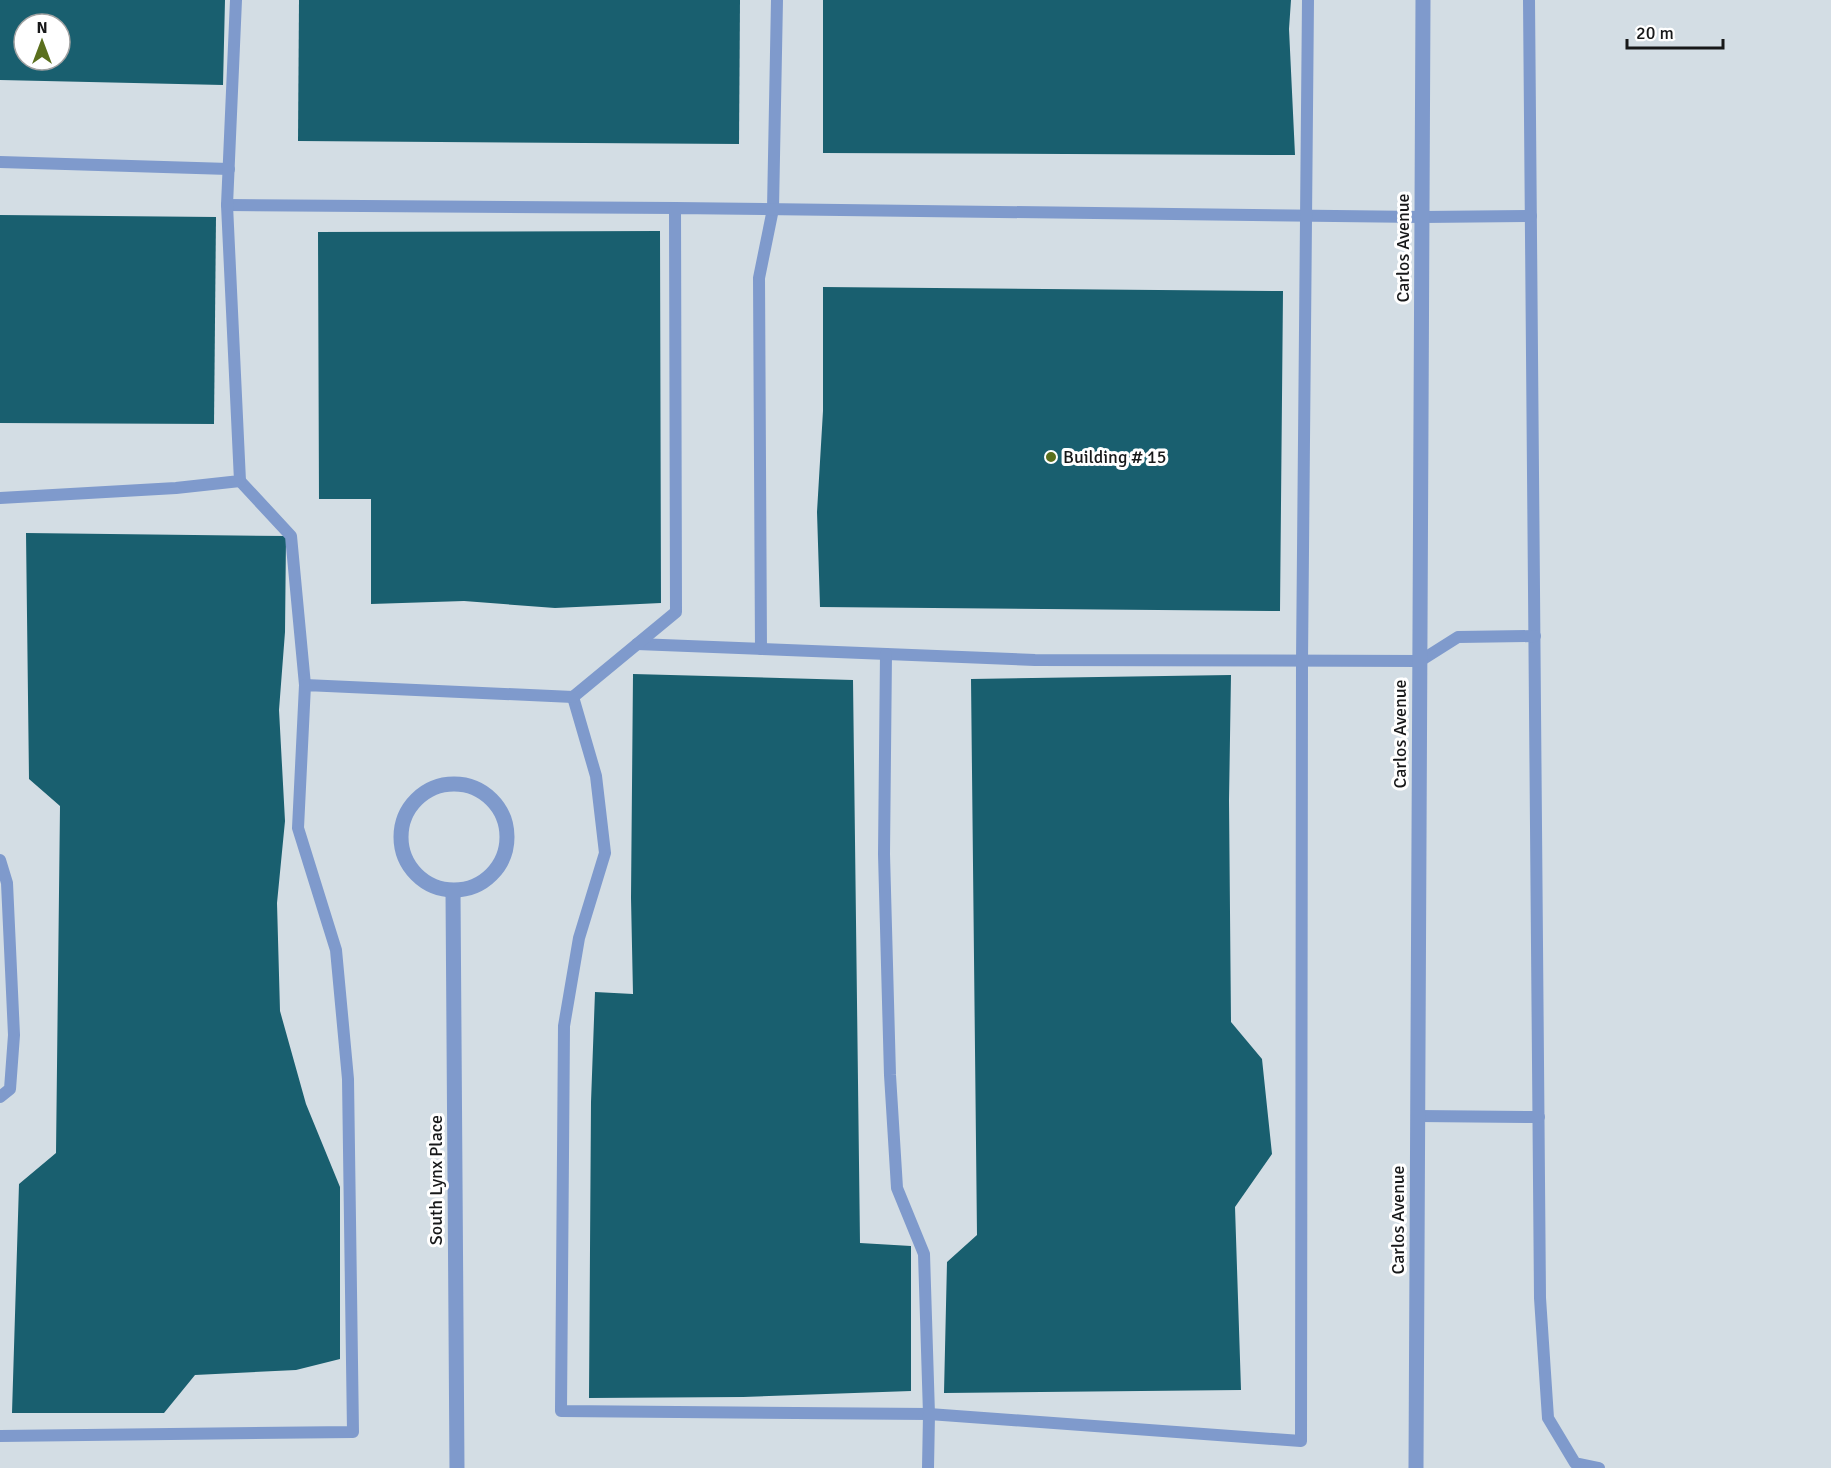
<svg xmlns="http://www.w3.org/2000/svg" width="1831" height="1468" viewBox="0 0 1831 1468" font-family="Signika,sans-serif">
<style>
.built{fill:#d3dde4;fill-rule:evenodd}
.building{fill:#195f6f;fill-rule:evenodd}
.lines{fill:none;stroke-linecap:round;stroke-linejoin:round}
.lane{stroke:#7f9acc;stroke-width:12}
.street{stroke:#7f9acc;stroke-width:15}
.poi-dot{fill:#5a6f1d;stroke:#fff;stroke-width:2}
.labels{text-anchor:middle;stroke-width:6;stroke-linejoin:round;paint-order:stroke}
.street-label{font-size:18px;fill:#171819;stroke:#fff}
.poi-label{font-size:18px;fill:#171819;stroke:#fff;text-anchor:start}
</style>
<rect width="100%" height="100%" fill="#e6e9eb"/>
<path class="built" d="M0 0H1831V1468H0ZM24 24H60V60H24Z"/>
<g class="building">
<path d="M0 0H225L223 85 0 80ZM24 24H60V60H24Z"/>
<path d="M299 0H740L739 144 298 141Z"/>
<path d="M823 0H1291L1289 29 1295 155 823 153Z"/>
<path d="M0 215 216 217 214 424 0 423Z"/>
<path d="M660 231 661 603 555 608 464 601 371 604V499H319L318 232Z"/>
<path d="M823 287 1283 291 1280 611 820 607 817 512 823 411Z"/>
<path d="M26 533 286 536 285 632 279 710 285 821 277 903 280 1011 306 1104 340 1187V1359L296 1370 195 1375 164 1413H12L19 1184 56 1153 60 806 29 779Z"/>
<path d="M633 674 853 680 860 1243 911 1246V1391L743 1397 589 1398 591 1102 595 992 633 994 631 898Z"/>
<path d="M1231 675 1229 801 1231 1022 1262 1059 1272 1154 1235 1207 1241 1390 944 1393 947 1262 977 1235 971 679Z"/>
</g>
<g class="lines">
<g class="lane">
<path d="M1529 0 1540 1298 1548 1418 1575 1463 1599 1468"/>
<path d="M0 162 229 169"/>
<path d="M227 205 675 208"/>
<path d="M240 481 291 536 305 685"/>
<path d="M0 498 176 488 240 481 227 205 236 0"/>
<path d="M637 644 1035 660 1420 661 1458 637 1535 636"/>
<path d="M761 649 759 278 773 209 777 0"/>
<path d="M573 697 596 776 605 853 579 938 564 1026 561 1411 929 1414 924 1254 897 1188 890 1075 884 854 886 654"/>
<path d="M0 860 7 883 14 1035 10 1089 0 1097"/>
<path d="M1418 1116 1539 1117"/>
<path d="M0 1436 353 1432 348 1079 336 950 298 828 305 685 573 697 676 612 675 208 1422 217 1531 216"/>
<path d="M928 1468 929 1414 1301 1441 1302 661 1308 0"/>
</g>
<g class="street">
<circle cx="454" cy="837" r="53"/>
<path d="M453 891 457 1468"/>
<path d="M1416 1468 1423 0"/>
</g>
</g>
<circle class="poi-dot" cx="1051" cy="457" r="6"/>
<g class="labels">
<g class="street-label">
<text transform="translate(1403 248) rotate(-90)" y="6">Carlos Avenue</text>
<text transform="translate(1400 734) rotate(-90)" y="6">Carlos Avenue</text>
<text transform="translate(436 1180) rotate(-90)" y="6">South Lynx Place</text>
<text transform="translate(1398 1220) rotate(-90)" y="6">Carlos Avenue</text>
</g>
<g class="poi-label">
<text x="1063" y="463">Building # 15</text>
</g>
</g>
<g transform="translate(42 42)"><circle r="28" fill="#ffffff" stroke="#a2a3a3" stroke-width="1.5"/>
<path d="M0-4.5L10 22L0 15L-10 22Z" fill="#5a6f1d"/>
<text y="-9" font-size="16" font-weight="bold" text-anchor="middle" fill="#171819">N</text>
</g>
<path d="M1627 39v9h96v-9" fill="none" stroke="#171819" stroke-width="3"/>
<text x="1636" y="39" font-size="18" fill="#171819" stroke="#ffffff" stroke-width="4.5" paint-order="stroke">20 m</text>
</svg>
